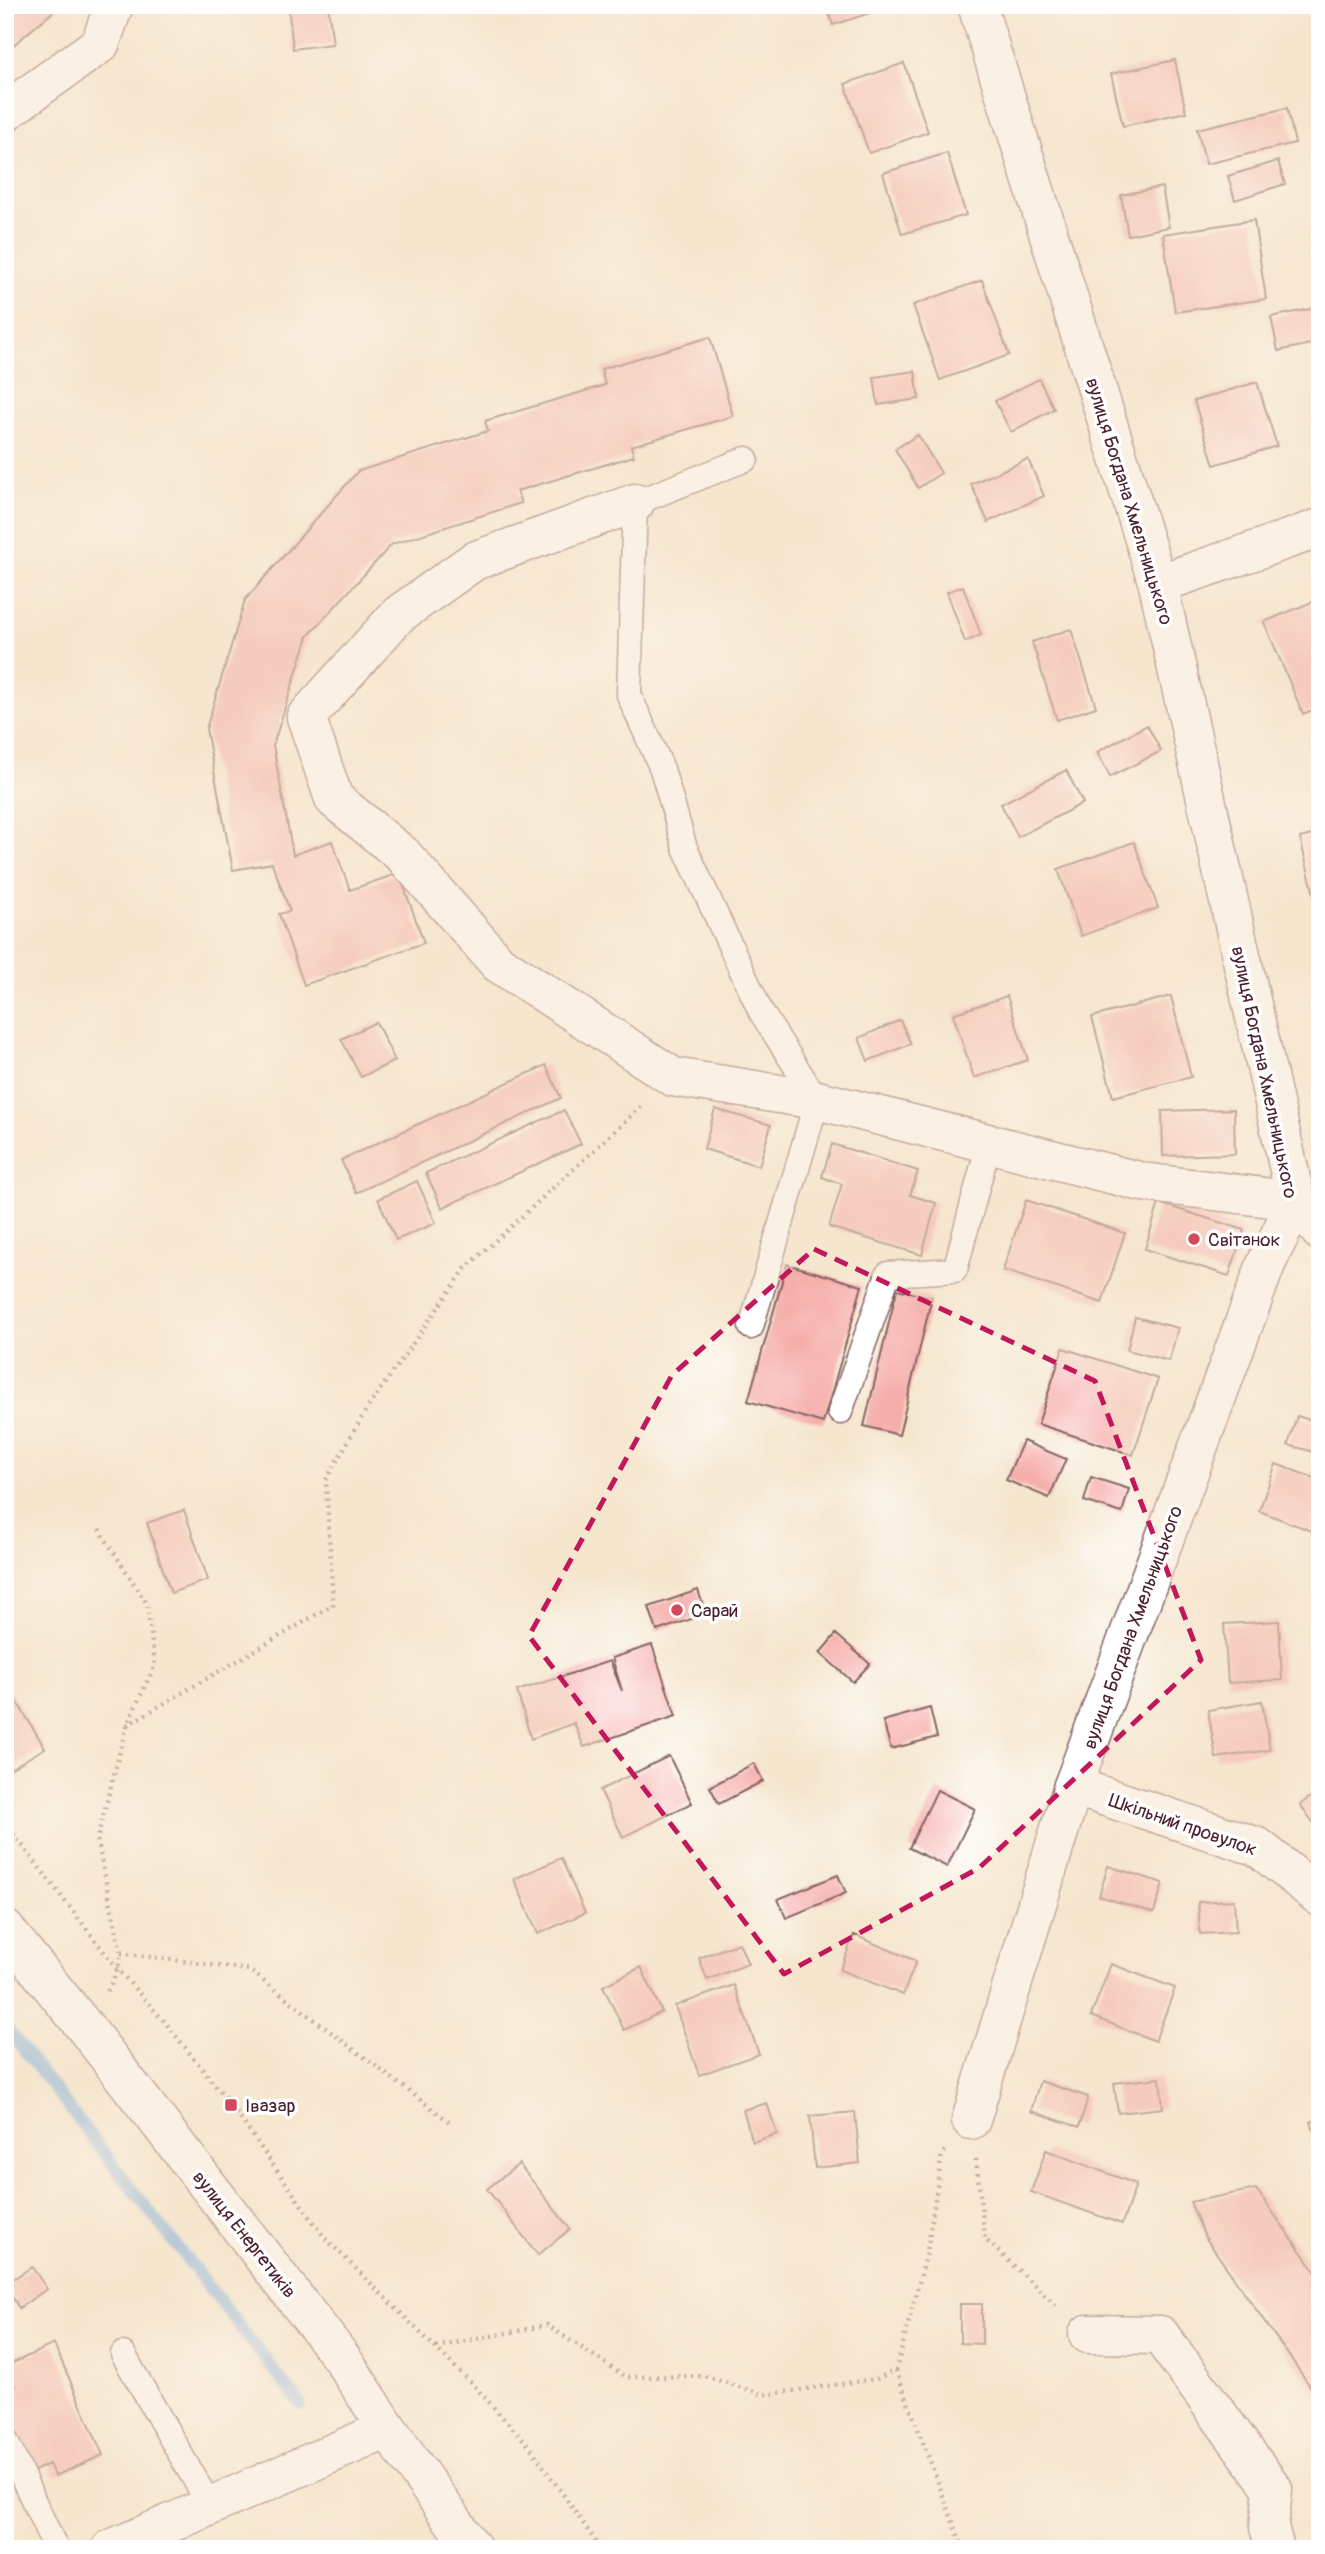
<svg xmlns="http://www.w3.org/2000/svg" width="1325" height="2554" viewBox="0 0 1325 2554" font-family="Pangolin,sans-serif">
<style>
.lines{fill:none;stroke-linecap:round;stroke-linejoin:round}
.stream{stroke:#6ea8de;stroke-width:12}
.building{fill:#f6aeaa}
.lane-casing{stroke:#866564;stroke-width:27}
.street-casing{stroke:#866564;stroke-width:41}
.secondary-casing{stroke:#866564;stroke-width:41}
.path{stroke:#866564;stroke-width:4.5;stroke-dasharray:2 5;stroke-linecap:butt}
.lane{stroke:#fff;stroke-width:24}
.street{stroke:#fff;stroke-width:38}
.secondary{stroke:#fff;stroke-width:38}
.marked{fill:none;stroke:#c2185b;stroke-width:5;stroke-dasharray:14 9;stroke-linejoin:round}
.poi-dot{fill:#d1495b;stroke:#fff;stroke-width:2.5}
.labels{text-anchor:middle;stroke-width:7;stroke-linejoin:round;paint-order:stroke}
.street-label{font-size:19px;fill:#4a1f2b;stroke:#fff}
.poi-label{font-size:19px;fill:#4a1f2b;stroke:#fff;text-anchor:start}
</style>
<rect width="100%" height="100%" fill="#fff"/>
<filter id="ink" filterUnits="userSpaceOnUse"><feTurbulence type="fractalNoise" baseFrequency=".0143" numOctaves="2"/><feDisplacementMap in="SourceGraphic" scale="14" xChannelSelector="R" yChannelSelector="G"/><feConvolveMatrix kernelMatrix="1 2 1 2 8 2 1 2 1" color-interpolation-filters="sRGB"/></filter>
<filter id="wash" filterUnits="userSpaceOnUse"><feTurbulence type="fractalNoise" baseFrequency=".00686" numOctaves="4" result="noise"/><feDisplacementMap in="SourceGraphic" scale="28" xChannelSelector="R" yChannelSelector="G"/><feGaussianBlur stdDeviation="1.57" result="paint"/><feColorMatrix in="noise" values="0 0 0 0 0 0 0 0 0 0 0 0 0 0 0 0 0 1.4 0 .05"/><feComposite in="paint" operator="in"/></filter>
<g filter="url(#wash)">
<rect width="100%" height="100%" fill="#f5e6ce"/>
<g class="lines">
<path class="stream" d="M5 2026 301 2405"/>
</g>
<g id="blocks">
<g class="building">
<path d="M5 5H61L5 52Z"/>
<path d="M288 5H328L333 44 293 49Z"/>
<path d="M826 5H880L882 9 833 25Z"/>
<path d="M1175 60 1186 112 1123 126 1111 74Z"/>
<path d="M904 63 928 132 869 153 845 84Z"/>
<path d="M1287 108 1295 143 1206 164 1197 129Z"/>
<path d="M947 153 966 215 902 234 883 173Z"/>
<path d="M1278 161 1285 184 1235 200 1228 176Z"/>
<path d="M1162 187 1169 227 1128 235 1121 195Z"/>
<path d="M1254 220 1266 299 1175 312 1163 234Z"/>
<path d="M982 280 1009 355 940 380 913 305Z"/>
<path d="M1320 307V342L1278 351 1271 317Z"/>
<path d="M710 337 733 416 631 446 634 456 517 491 521 503 392 544 308 636 273 745 293 855 332 841 350 890 399 873 424 943 304 985 279 914 290 911 272 863 233 870 206 729 245 600 358 471 488 431 485 421 605 385 601 369Z"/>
<path d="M915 371 919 399 878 405 874 377Z"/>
<path d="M1039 379 1054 409 1011 432 995 401Z"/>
<path d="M1257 382 1277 446 1214 465 1194 401Z"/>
<path d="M918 435 941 473 918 488 895 449Z"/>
<path d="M1028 459 1044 496 988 522 971 484Z"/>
<path d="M963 586 981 635 965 642 947 592Z"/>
<path d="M1314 601 1320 615V707L1303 714 1264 622Z"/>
<path d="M1071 629 1096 707 1057 720 1032 642Z"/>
<path d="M1147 725 1161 751 1110 777 1097 752Z"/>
<path d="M1066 770 1083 803 1018 837 1001 804Z"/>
<path d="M1320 833V915H1319L1300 838Z"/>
<path d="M1134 842 1158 908 1081 936 1058 869Z"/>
<path d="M1007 996 1028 1060 974 1078 953 1014Z"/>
<path d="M1171 996 1191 1077 1113 1097 1092 1017Z"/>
<path d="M900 1020 911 1044 868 1061 859 1038Z"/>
<path d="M376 1022 395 1061 361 1077 341 1039Z"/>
<path d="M546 1065 561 1098 356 1193 341 1160Z"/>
<path d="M715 1109 771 1125 759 1166 704 1149Z"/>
<path d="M1234 1109 1235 1154 1163 1156 1162 1111Z"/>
<path d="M564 1110 581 1144 442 1208 426 1173Z"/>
<path d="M832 1144 918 1171 910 1195 936 1203 922 1255 829 1227 842 1184 822 1177Z"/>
<path d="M417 1181 436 1223 396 1240 378 1199Z"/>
<path d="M1026 1200 1125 1233 1102 1303 1003 1270Z"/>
<path d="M1159 1203 1244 1230 1229 1276 1145 1249Z"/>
<path d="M787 1264 862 1286 823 1423 748 1401Z"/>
<path d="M897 1289 932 1297 899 1435 864 1426Z"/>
<path d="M1135 1317 1178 1328 1169 1361 1127 1350Z"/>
<path d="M1063 1348 1158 1379 1133 1455 1038 1424Z"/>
<path d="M1297 1416 1320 1423V1433L1314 1452 1288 1445Z"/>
<path d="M1023 1441 1066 1459 1049 1498 1006 1480Z"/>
<path d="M1276 1464 1320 1480V1525L1317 1533 1259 1511Z"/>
<path d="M1091 1477 1129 1489 1122 1513 1084 1501Z"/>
<path d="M184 1510 208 1580 171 1593 147 1523Z"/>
<path d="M698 1590 706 1614 657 1631 649 1607Z"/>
<path d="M1279 1621 1282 1680 1228 1683 1224 1624Z"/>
<path d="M836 1634 870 1664 853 1682 820 1653Z"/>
<path d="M652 1645 676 1716 584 1747 574 1723 531 1739 517 1691 610 1661 622 1691 612 1658Z"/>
<path d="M5 1682 45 1748 5 1772Z"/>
<path d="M1262 1701 1270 1750 1216 1758 1208 1710Z"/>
<path d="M930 1708 937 1737 891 1749 883 1721Z"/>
<path d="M669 1756 692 1803 623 1837 600 1790Z"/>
<path d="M754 1763 763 1781 719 1804 710 1787Z"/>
<path d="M1320 1789V1831L1300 1805Z"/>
<path d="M937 1790 975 1809 947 1867 909 1848Z"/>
<path d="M561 1858 585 1913 538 1934 514 1879Z"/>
<path d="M1108 1866 1163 1883 1154 1913 1099 1896Z"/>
<path d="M838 1875 846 1893 786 1918 778 1899Z"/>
<path d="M1234 1900 1236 1932 1200 1934 1198 1902Z"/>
<path d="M854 1935 916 1961 903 1995 840 1970Z"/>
<path d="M739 1943 748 1964 707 1980 699 1958Z"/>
<path d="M1111 1964 1175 1988 1155 2041 1091 2016Z"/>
<path d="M641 1967 662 2012 624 2030 603 1986Z"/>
<path d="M734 1985 759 2054 699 2075 675 2006Z"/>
<path d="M1160 2078 1163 2108 1118 2113 1114 2083Z"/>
<path d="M1040 2081 1088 2097 1079 2127 1031 2111Z"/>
<path d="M767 2103 777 2134 753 2142 743 2110Z"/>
<path d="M855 2112 860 2163 815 2168 810 2116Z"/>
<path d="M1320 2119V2145H1319L1311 2122Z"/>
<path d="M1046 2150 1136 2184 1122 2224 1031 2192Z"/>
<path d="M519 2164 570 2229 538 2255 487 2189Z"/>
<path d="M1256 2189 1320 2278V2400L1205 2237 1190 2202Z"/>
<path d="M32 2267 47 2289 19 2308 5 2284Z"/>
<path d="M960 2304H982V2344L960 2343Z"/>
<path d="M54 2344 103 2455 55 2476 49 2464 5 2485V2391L15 2387 6 2366Z"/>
</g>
</g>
</g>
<g filter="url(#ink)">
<use href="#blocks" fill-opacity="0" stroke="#866564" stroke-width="2"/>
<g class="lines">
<defs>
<g id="lane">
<path d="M746 459 635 503 629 695 662 769 685 848 761 1012 817 1100 751 1327"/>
<path d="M840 1412 888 1274 955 1270 989 1143"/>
<path d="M123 2354 210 2506"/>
<path d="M5 2439 56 2549"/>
</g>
<g id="street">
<path d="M5 112 100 44 114 5"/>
<path d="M635 503 474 561 398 615 306 717 334 799 403 855 498 963 673 1077 817 1100 1142 1182 1296 1201 1266 1264 1073 1786 971 2120"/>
<path d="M1158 584 1320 528"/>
<path d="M1073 1786 1258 1847 1320 1897"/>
<path d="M1088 2334 1160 2335 1273 2489 1269 2527 1275 2549"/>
<path d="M111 2549 388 2429"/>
</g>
<g id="secondary">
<path d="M977 5 1158 584 1296 1201 1320 1231"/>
<path d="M5 1929 88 2031 340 2356 388 2429 473 2549"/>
</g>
</defs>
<use href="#lane" class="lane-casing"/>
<use href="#street" class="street-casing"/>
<use href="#secondary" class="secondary-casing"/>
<g class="path">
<path d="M99 1529 147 1604 155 1665 127 1725 97 1839 121 1953 118 1970 107 1992"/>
<path d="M127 1725 333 1605 326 1480 366 1410 466 1268 642 1106"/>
<path d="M5 1823 118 1970 164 2021 231 2105 324 2237 475 2387 530 2447 601 2549"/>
<path d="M121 1953 249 1970 451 2123"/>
<path d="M976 2159 985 2239 1058 2307"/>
<path d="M436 2347 547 2325 626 2377 705 2376 764 2395 876 2379 896 2370 927 2252 942 2154 945 2151"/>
<path d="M896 2370 963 2549"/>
</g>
<use href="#lane" class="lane"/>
<use href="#street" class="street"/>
<use href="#secondary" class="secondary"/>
</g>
</g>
<path d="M0 0H1325V2554H0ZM814 1249 1095 1381 1201 1660 979 1868 784 1974 529 1636 672 1375Z" fill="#f5e6ce" fill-opacity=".55" fill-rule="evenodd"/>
<path class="marked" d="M814 1249 1095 1381 1201 1660 979 1868 784 1974 529 1636 672 1375Z"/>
<g class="poi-dot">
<circle cx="1194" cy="1239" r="7"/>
<circle cx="677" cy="1610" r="7"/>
<rect x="224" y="2098" width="14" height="14" rx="3.5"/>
</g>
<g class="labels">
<g class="street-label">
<text transform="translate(1130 501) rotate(73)" y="7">вулиця Богдана Хмельницького</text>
<text transform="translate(1265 1072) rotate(78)" y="7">вулиця Богдана Хмельницького</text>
<text transform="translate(1132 1627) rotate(-70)" y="7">вулиця Богдана Хмельницького</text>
<text transform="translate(1183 1824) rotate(19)" y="7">Шкільний провулок</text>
<text transform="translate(245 2234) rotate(52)" y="7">вулиця Енергетиків</text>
</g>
<g class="poi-label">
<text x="1208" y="1246">Світанок</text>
<text x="691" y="1617">Сарай</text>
<text x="245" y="2112">Івазар</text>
</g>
</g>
<rect width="1325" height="2554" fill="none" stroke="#fff" stroke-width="28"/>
</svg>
